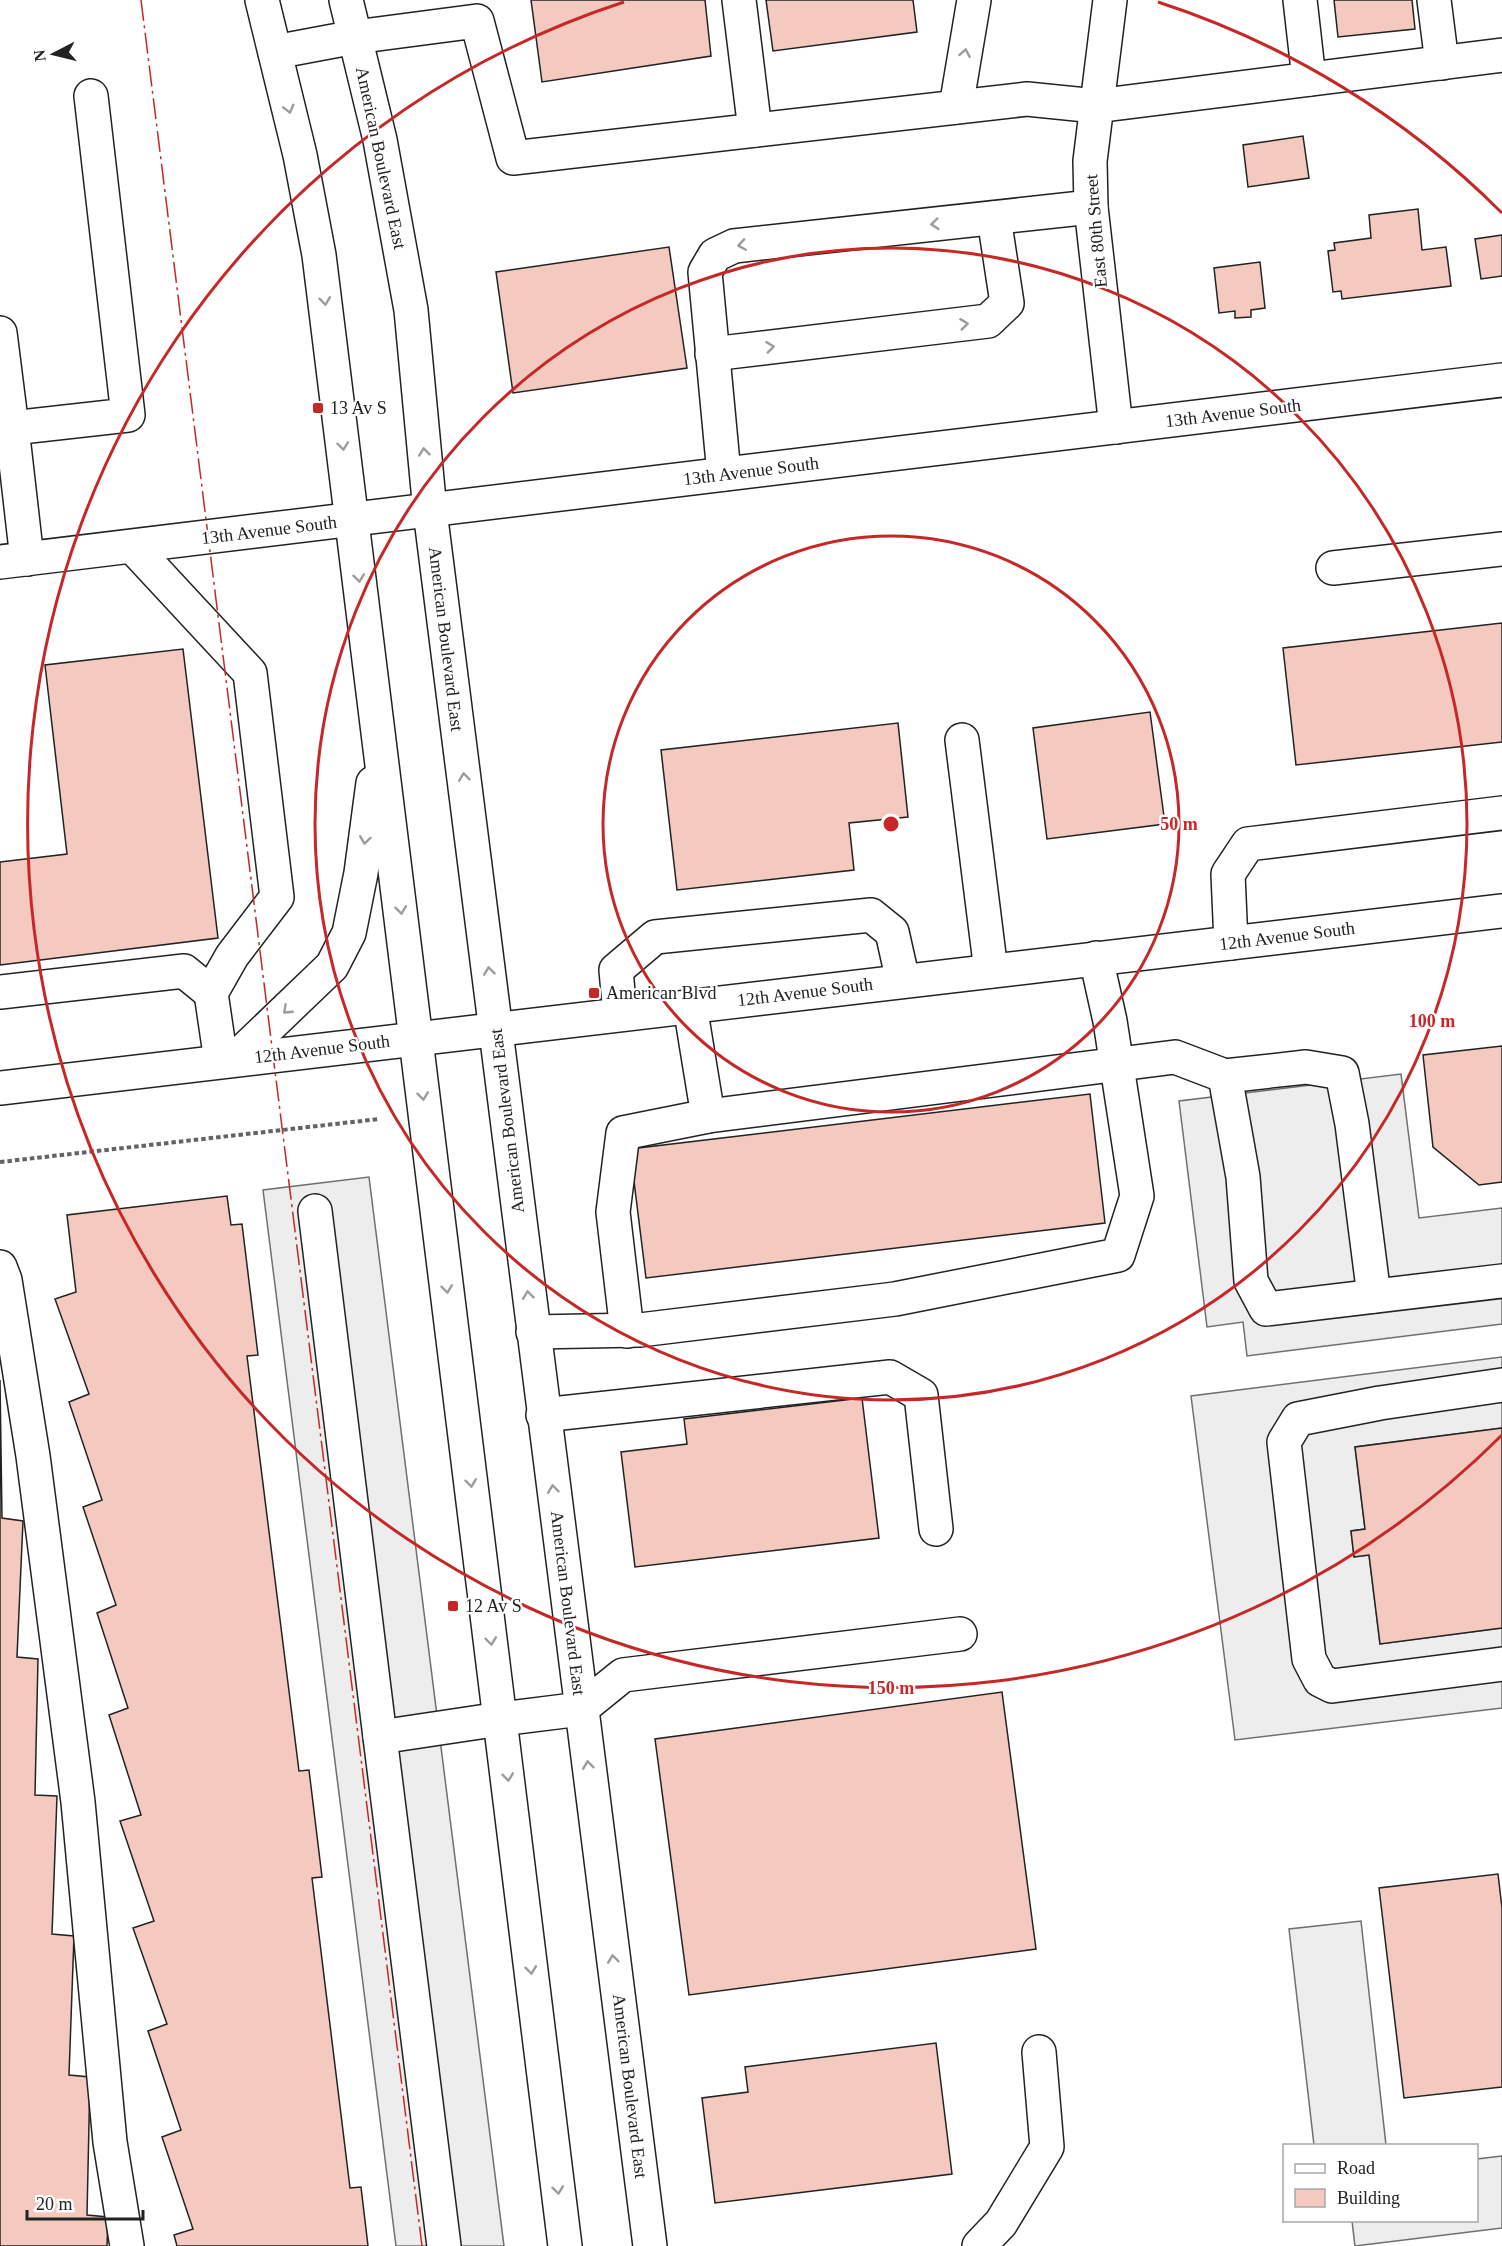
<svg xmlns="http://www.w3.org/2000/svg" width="1502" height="2246" viewBox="0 0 1502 2246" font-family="'Times New Roman',serif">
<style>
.parking{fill:#ededed;stroke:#6f6f6f;stroke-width:1.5}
.building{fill:#f3c9c0;stroke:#222;stroke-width:1.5}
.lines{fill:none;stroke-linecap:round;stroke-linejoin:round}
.minor-casing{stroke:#222;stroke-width:36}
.major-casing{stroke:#222;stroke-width:36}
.path{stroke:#646464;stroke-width:4;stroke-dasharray:4.5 3;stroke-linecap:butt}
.minor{stroke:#fff;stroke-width:33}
.major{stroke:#fff;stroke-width:33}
.power{stroke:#c62828;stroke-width:1.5;stroke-dasharray:21 4.5 3 4.5;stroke-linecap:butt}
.oneway{stroke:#9c9c9c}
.ring{fill:none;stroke:#c62828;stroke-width:3}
.poi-dot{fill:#c62828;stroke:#fff;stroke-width:2}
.labels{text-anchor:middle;stroke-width:4.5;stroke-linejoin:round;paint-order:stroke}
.street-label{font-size:18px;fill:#222;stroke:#fff}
.poi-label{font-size:18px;fill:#222;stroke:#fff;text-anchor:start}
.centre{fill:#c62828;stroke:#fff;stroke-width:3}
.ring-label{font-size:18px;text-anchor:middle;font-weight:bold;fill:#c62828;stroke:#fff;stroke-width:4.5;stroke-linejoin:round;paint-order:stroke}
</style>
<rect width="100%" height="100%" fill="#fff"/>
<g class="parking">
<path d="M1401 1074 1419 1218 1502 1208V1324L1247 1356 1243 1322 1207 1327 1179 1101Z"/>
<path d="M369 1177 504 2246H396L263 1190Z"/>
<path d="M1502 1357V1428L1355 1447 1365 1529 1351 1531 1354 1557 1369 1555 1380 1644 1502 1628V1708L1235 1740 1191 1396Z"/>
<path d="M1361 1921 1386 2145H1314L1289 1929Z"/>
<path d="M1502 2156V2228L1355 2246 1352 2221 1476 2220 1477 2159Z"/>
</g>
<g class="building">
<path d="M531 0H705L711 56 542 82Z"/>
<path d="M766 0H913L917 32 773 51Z"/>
<path d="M1334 0H1412L1415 29 1338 37Z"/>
<path d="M1303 136 1309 178 1248 187 1243 145Z"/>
<path d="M1418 209 1422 250 1446 247 1451 286 1342 299 1341 291 1333 292 1328 251 1335 250 1334 243 1371 238 1369 215Z"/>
<path d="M1502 235V276L1481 279 1475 239Z"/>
<path d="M669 247 687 368 513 393 496 272Z"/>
<path d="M1260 262 1265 308 1251 310V317L1235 318V311L1219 313 1214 268Z"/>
<path d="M1502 623V742L1296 765 1283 648Z"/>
<path d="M183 649 218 938 0 965V862L67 854 45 665Z"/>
<path d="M1150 712 1165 824 1047 839 1033 728Z"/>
<path d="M898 723 908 817 849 823 854 870 677 890 661 750Z"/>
<path d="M1502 1046V1182L1479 1185 1433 1147 1423 1055Z"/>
<path d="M1090 1094 1105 1223 646 1278 630 1149Z"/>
<path d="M227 1196 231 1225 242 1224 258 1355 247 1356 299 1771 309 1770 322 1877 312 1878 350 2188 361 2187 368 2246H177L174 2235 193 2229 162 2137 181 2130 148 2031 167 2024 133 1928 154 1921 120 1821 141 1815 109 1715 128 1708 97 1613 116 1605 83 1507 102 1500 69 1402 89 1394 55 1299 76 1292 67 1215Z"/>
<path d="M0 1380 2 1518 23 1521 17 1657 38 1659 35 1795 57 1796 52 1934 74 1936 69 2075 90 2077 87 2215 108 2217 107 2246H0Z"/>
<path d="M862 1398 879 1538 635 1567 621 1452 687 1444 684 1419Z"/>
<path d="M1502 1428V1628L1380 1644 1369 1555 1354 1557 1351 1531 1365 1529 1355 1447Z"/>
<path d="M1002 1692 1036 1949 689 1995 655 1739Z"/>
<path d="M1498 1874 1502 1908V2087L1404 2098 1379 1888Z"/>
<path d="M936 2043 952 2174 715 2203 702 2098 748 2092 745 2067Z"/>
</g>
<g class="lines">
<defs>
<g id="minor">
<path d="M739 0 755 130"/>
<path d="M1110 0 1090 161 1091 207 1116 427"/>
<path d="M1300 0 1309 79"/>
<path d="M1434 0 1442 63"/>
<path d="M355 37 477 21 513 158 1027 99 1096 106 1502 55"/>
<path d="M956 107 974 0"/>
<path d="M0 333 12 428 128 415 91 96"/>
<path d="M712 354 988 321 1007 303 994 218"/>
<path d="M0 430 12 428 27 559"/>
<path d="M724 474 705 272 715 255 734 246 1091 207"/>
<path d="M133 547 250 673 277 897 232 956 211 993 221 1061"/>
<path d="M0 562 1502 380"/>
<path d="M1333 568 1502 549"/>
<path d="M962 740 991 971"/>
<path d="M1231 943 1228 874 1248 844 1502 813"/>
<path d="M0 992 184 971 211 993"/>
<path d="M690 1006 708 1116"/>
<path d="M620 1014 616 970 655 937 871 915 892 932 903 981"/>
<path d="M1225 1076 1306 1067 1342 1073 1352 1124 1374 1296"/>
<path d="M0 1088 1502 911"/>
<path d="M315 1211 380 1737"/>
<path d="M0 1267 5 1280 33 1456 78 1802 110 2142 127 2246"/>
<path d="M627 1331 613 1212 623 1133 708 1116 1175 1057 1225 1076 1243 1177 1251 1281 1266 1309 1502 1281"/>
<path d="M533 1332 640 1330 895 1299 1118 1255 1137 1196 1110 1021 1096 958"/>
<path d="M1502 1385 1380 1403 1298 1419 1284 1442 1309 1659 1320 1680 1332 1686 1502 1664"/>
<path d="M543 1415 890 1377 921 1395 936 1529"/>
<path d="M581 1709 623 1675 960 1634"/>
<path d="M444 2246 380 1737 500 1719"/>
<path d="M979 2246 1001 2223 1047 2147 1039 2052"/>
</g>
<g id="major">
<path d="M262 0 300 155 319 255 565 2246"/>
<path d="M346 0 380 140 411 310 430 511 650 2246"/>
<path d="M275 52 355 37"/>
<path d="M235 1059 332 966 349 933 361 873 373 783"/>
<path d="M500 1719 581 1709"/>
</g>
</defs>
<use href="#minor" class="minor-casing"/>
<use href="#major" class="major-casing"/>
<path class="path" d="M0 1162 379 1119"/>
<use href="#minor" class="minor"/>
<use href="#major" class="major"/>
<path class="power" d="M141 0 422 2246"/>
</g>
<defs><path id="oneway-chevron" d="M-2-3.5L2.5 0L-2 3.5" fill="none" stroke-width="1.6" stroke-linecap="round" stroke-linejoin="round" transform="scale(1.5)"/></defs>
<g class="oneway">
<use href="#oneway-chevron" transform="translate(965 53) rotate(-80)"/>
<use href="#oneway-chevron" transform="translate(289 109) rotate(76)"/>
<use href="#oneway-chevron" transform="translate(935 224) rotate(174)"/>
<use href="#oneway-chevron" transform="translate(742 245) rotate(171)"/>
<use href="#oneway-chevron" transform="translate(325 301) rotate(83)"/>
<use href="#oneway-chevron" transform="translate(964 324) rotate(-7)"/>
<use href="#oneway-chevron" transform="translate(770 347) rotate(-7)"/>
<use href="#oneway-chevron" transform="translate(343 446) rotate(83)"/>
<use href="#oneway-chevron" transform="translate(424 452) rotate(-96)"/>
<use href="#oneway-chevron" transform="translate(359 578) rotate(83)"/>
<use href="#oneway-chevron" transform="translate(464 777) rotate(-97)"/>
<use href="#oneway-chevron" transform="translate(365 840) rotate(98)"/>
<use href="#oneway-chevron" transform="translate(401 910) rotate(83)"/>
<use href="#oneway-chevron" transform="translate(489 971) rotate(-97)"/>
<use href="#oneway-chevron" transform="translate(287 1010) rotate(137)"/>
<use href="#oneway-chevron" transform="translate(423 1096) rotate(83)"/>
<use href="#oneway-chevron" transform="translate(447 1289) rotate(83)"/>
<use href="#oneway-chevron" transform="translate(528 1295) rotate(-97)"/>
<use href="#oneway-chevron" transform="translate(471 1483) rotate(83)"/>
<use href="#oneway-chevron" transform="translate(553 1489) rotate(-97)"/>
<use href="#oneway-chevron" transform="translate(491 1641) rotate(83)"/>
<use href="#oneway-chevron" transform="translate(588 1765) rotate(-97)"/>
<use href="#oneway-chevron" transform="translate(508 1777) rotate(83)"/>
<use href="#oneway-chevron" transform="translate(613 1959) rotate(-97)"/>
<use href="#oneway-chevron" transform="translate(531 1970) rotate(83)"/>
<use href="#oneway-chevron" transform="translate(558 2190) rotate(83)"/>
</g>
<g class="ring">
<circle cx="891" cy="824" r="288"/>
<circle cx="891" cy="824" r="576"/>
<path d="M1502 1435A864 864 0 1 1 624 2M1158 2A864 864 0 0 1 1502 213"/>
</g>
<g class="poi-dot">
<rect x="312" y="402" width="12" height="12" rx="3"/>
<rect x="588" y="987" width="12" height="12" rx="3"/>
<rect x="447" y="1600" width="12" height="12" rx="3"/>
</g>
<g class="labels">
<g class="street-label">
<text transform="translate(381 158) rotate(78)" y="6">American Boulevard East</text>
<text transform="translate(1096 231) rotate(-95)" y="6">East 80th Street</text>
<text transform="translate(1233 413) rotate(-7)" y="6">13th Avenue South</text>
<text transform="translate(751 471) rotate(-7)" y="6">13th Avenue South</text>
<text transform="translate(269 530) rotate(-7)" y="6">13th Avenue South</text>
<text transform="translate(446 639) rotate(83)" y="6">American Boulevard East</text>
<text transform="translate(1287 936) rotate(-7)" y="6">12th Avenue South</text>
<text transform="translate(805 992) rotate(-7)" y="6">12th Avenue South</text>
<text transform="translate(322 1049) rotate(-7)" y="6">12th Avenue South</text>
<text transform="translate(507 1121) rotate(-97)" y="6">American Boulevard East</text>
<text transform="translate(568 1603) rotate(83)" y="6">American Boulevard East</text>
<text transform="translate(630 2086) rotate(83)" y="6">American Boulevard East</text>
</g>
<g class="poi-label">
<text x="330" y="414">13 Av S</text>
<text x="606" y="999">American Blvd</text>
<text x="465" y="1612">12 Av S</text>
</g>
</g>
<circle cx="891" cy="824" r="9" class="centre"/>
<g class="ring-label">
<text x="1179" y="830">50 m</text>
<text x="1432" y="1027">100 m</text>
<text x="891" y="1694">150 m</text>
</g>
<rect x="1283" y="2144" width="195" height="78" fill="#ffffff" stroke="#a7a7a7" stroke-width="1.5"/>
<rect x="1295" y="2164" width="30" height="9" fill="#ffffff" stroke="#a7a7a7" stroke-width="1.5"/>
<text x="1337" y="2174" font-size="18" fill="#222222">Road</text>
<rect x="1295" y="2189" width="30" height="18" fill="#f3c9c0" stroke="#a7a7a7" stroke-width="1.5"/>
<text x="1337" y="2204" font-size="18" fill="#222222">Building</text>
<g transform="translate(54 54) rotate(263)" stroke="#ffffff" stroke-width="4.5" paint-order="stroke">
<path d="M0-4.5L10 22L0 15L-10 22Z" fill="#222222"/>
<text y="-9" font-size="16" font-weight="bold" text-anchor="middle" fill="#222222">N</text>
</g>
<path d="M27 2210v9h116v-9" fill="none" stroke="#222222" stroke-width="3"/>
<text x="36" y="2210" font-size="18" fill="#222222" stroke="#ffffff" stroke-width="4.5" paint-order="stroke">20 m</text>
</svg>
